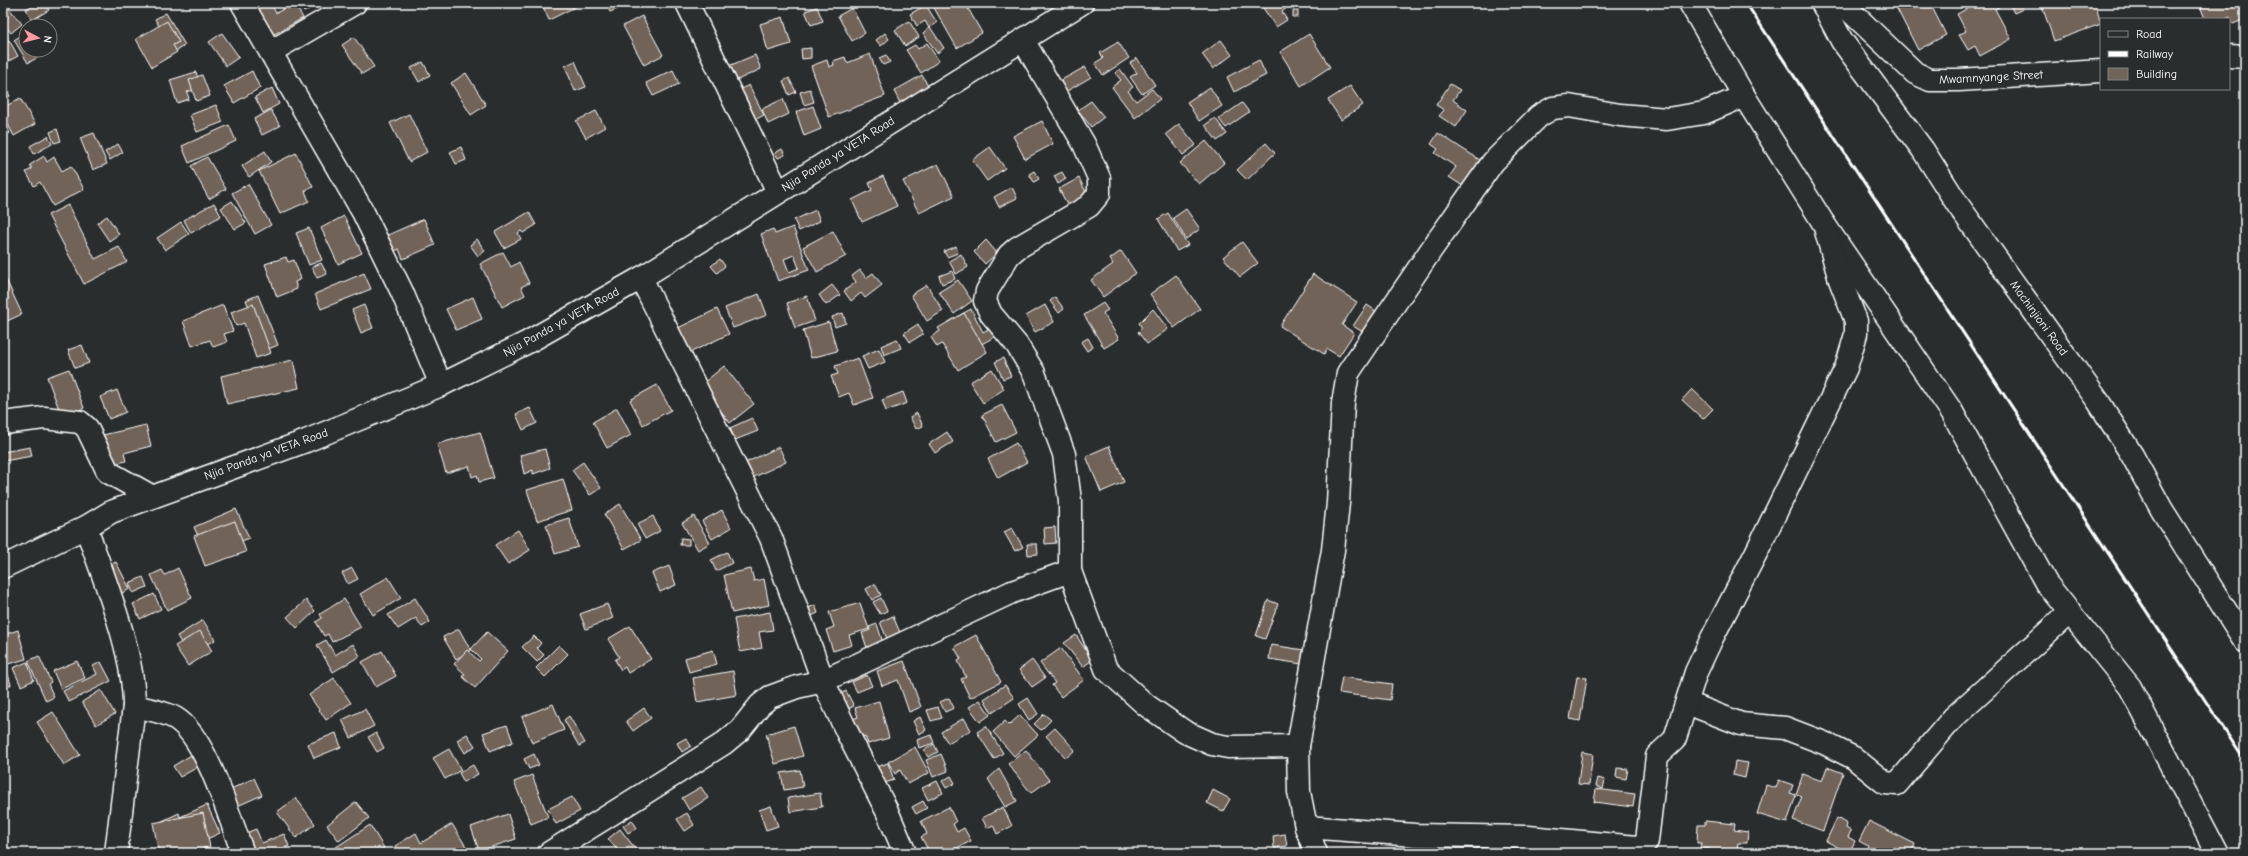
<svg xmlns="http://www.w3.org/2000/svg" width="2248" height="856" viewBox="0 0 2248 856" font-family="'Comic Neue',sans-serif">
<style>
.building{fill:#716458;stroke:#fff;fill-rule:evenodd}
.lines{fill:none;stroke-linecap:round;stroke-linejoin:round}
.minor-casing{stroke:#fff;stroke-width:25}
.minor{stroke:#2a2d2e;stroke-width:22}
.rail{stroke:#fff;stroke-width:3}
.labels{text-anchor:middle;stroke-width:4;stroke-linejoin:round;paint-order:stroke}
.street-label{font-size:12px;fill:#fff;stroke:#2a2d2e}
</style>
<rect width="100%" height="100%" fill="#2a2d2e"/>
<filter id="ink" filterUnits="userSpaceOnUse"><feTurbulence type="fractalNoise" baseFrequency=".025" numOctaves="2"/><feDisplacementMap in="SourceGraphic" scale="8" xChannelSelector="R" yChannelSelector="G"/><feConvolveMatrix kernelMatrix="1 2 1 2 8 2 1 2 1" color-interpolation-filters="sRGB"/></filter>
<g filter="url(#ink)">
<g class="building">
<path d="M37 3H45L49 10 32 20 26 9Z"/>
<path d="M255 3H273L271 4 276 13 294 3 303 18 271 36 254 4Z"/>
<path d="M299 3H318L304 12Z"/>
<path d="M552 3H580L581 4 549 20 543 7Z"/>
<path d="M606 3H631L610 12Z"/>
<path d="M874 3H886L877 8Z"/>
<path d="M939 3H965L982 33 957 48 933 6Z"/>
<path d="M1266 3H1292L1282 12 1287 20 1276 27 1263 8 1268 5Z"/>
<path d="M1894 3H1930L1946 35 1918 50Z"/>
<path d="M1978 3H1997L1999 7 1995 9 2011 39 1980 56 1975 46 1968 50 1959 35 1966 31 1957 14Z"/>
<path d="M2009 3H2021L2023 9 2014 13Z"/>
<path d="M2041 3H2095L2101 24 2054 41Z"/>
<path d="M2128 3H2149L2129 7Z"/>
<path d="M2199 3H2245V19L2233 24 2230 17 2224 19H2205Z"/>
<path d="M926 5 937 23 929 28 925 21 917 26 910 14Z"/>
<path d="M8 7 22 24 11 33 3 23V11Z"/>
<path d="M817 7 823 21 811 25 805 11Z"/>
<path d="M852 8 865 33 852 41 838 16Z"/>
<rect x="1293" y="11" width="5" height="6"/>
<path d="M166 13 185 45 174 52 155 19Z"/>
<path d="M642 16 663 55 644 65 623 26Z"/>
<path d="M783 17 791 44 768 51 760 24Z"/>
<path d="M167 21 179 42 173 45 177 52 152 67 136 39Z"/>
<path d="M909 21 919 37 905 46 895 30Z"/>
<path d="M930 27 944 48 937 53 923 33Z"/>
<path d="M3 28 8 38 3 41Z"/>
<path d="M26 32V50L47 52 28 63 14 40Z"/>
<path d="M222 33 239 57 226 66 209 42Z"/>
<path d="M885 33 889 39 881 46 876 40Z"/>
<path d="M1309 34 1330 67 1301 86 1280 52Z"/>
<path d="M354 37 374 67 362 74 342 45Z"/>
<path d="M9 40 18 56 3 64V43Z"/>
<path d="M1221 40 1232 55 1213 69 1202 54Z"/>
<path d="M1118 42 1129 58 1103 75 1095 63 1103 58 1100 53Z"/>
<path d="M927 43 939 61 921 73 906 50 915 45 918 49Z"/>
<path d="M811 48V58L802 59 801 49Z"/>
<path d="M870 54 885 96 829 117 811 66 827 60 829 67 834 65 833 61 845 57 847 63Z"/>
<path d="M755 55 761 69 731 83 724 68Z"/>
<path d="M886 55 890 62 883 65 879 58Z"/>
<path d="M1137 58 1155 85 1142 94 1130 77 1137 73 1130 63Z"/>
<path d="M1259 60 1266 75 1234 92 1227 77Z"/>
<path d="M575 61 586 87 575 91 565 66Z"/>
<path d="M423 62 430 75 419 82 411 68Z"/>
<path d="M1085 67 1091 77 1062 94 1056 83Z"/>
<path d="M1120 69 1133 87 1128 91 1136 101 1152 89 1160 99 1135 118 1112 87 1121 80 1115 73Z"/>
<path d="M673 70 679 84 653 96 646 83Z"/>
<path d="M252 71 260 88 234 103 224 86Z"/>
<path d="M196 72 201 88 187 92 189 99 177 103 170 80Z"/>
<path d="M466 73 486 105 471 115 451 83Z"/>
<path d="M202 75 210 96 196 101 189 80Z"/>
<path d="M922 75 929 88 900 103 894 91Z"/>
<path d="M789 78 796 92 789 95 783 81Z"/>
<path d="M3 83 10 96 3 100Z"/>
<path d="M1450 84 1460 90 1453 100 1467 110 1456 127 1439 116 1444 110 1436 105Z"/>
<path d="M749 85 764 115 749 123 733 93Z"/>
<path d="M1350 86 1363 105 1341 120 1328 100Z"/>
<path d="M1210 87 1222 106 1199 121 1187 102Z"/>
<path d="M272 88 279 104 263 113 255 97Z"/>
<path d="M810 89 814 102 804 105 800 92Z"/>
<path d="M20 98 35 124 14 136 3 115V108Z"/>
<path d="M783 99 789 114 768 124 762 109Z"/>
<path d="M1091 101 1104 117 1091 127 1078 110Z"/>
<path d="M1242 103 1249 112 1226 128 1219 119Z"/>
<path d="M216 105 223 122 197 132 190 115Z"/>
<path d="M813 106 821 129 804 136 796 112Z"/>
<path d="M271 110 280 126 262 135 254 119Z"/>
<path d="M596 111 605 127 586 138 576 121Z"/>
<path d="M409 114 427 152 409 162 390 123Z"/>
<path d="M1215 118 1227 134 1217 141 1205 125Z"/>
<path d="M1042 121 1053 144 1025 159 1013 136Z"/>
<path d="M3 123 10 133 3 138Z"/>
<path d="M1179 124 1196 145 1183 155 1166 134Z"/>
<path d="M229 125 236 141 189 163 182 146Z"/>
<path d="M57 129 61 141 54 143 50 132Z"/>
<path d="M94 133 107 164 93 170 80 138Z"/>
<path d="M1438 133 1483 162 1466 188 1449 177 1456 167 1435 153 1438 149 1431 144Z"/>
<path d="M48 136 52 144 34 154 30 146Z"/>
<path d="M1206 141 1224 163 1199 184 1180 163Z"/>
<path d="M1266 143 1275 153 1247 180 1237 170Z"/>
<path d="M118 144 123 152 110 160 105 152Z"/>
<path d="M461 147 466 160 456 164 450 152Z"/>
<path d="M990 147 1005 168 987 181 972 160Z"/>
<path d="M782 149 785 155 778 158 775 153Z"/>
<path d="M265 151 271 162 249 177 242 166Z"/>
<path d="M296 153 313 187 305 191 309 201 280 214 259 171Z"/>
<path d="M44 156 47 162 54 157 62 171 71 166 84 189 53 206 40 182 34 186 26 172 32 169 30 165Z"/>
<path d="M207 157 226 189 209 199 191 166Z"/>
<path d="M938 164 954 196 919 213 903 181Z"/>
<path d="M1034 171 1039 179 1034 182 1029 174Z"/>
<path d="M1062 172 1066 179 1058 184 1054 176Z"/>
<path d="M883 176 897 206 862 222 852 200 872 190 869 183Z"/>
<path d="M1079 178 1088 196 1068 206 1059 189Z"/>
<path d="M248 184 271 225 255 234 232 193Z"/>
<path d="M1012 187 1017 198 999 207 994 197Z"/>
<path d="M232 201 246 223 235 229 221 208Z"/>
<path d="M214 203 221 216 191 233 184 220Z"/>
<path d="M68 205 95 259 119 247 127 262 84 284 48 215Z"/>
<path d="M1186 209 1200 229 1186 239 1173 218Z"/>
<path d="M816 210 820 221 799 231 794 220Z"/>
<path d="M529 212 536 225 523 233 521 231 518 233 521 239 504 248 495 232Z"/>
<path d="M1168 213 1188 245 1177 251 1158 219Z"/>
<path d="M107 216 119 234 109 241 97 223Z"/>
<path d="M344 216 362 253 338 264 321 228Z"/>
<path d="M424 219 435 245 403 259 399 249 388 254 381 238Z"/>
<path d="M181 222 189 234 165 250 157 238Z"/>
<path d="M793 227 809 270 778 281 761 234 773 229 775 234ZM794 255 799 268 789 272 784 259Z"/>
<path d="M309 228 322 260 309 265 296 233Z"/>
<path d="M833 231 846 256 817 272 803 247Z"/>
<path d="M477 239 485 251 478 256 470 245Z"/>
<path d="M986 240 997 253 985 264 974 252Z"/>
<path d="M1242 242 1258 263 1240 277 1223 257Z"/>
<path d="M956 246 958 253 947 257 944 251Z"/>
<path d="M1121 251 1136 273 1103 297 1091 280 1113 264 1110 259Z"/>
<path d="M503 252 511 267 519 262 529 283 521 287 525 295 502 307 480 264Z"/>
<path d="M961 254 968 267 956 274 949 261Z"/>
<path d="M286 257 288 262 294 260 301 279 295 282 297 289 277 297 265 264Z"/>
<path d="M720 259 725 266 717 273 711 266Z"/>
<path d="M321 263 327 274 317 278 312 267Z"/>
<path d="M860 270 866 278 873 273 882 285 865 298 861 293 851 301 844 291 856 282 852 276Z"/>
<path d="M952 271 955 279 942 284 939 276Z"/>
<path d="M3 273 22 314 3 323Z"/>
<path d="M364 273 371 289 321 309 315 294Z"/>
<path d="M1313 274 1357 302 1342 325 1354 333 1339 356 1327 349 1324 354 1280 326Z"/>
<path d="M1176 275 1200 309 1174 328 1150 294Z"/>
<path d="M958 280 972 301 954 314 939 292Z"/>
<path d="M832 285 840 295 826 305 819 295Z"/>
<path d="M927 285 943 311 927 321 911 295Z"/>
<path d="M759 294 767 315 733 328 725 308Z"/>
<path d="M258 295 278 345 266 350 246 300Z"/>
<path d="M807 296 815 321 795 328 787 303Z"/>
<path d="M473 297 482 319 456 330 446 309Z"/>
<path d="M1055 297 1064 309 1059 313 1050 301Z"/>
<path d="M1103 303 1108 310 1103 313 1119 339 1104 348 1084 315Z"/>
<path d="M253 304 271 353 256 358 244 323 236 326 231 312Z"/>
<path d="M223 305 233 331 224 334 227 342 213 347 210 340 192 346 183 321Z"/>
<path d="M364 305 373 328 361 333 352 310Z"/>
<path d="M1045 305 1054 322 1035 332 1026 316Z"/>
<path d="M1367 305 1379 313 1366 334 1353 326Z"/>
<path d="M717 309 729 334 689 353 678 328Z"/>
<path d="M971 309 983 332 994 326 998 335 976 347 960 315Z"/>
<path d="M1153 309 1168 329 1147 344 1138 332 1142 328 1139 323Z"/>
<path d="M843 313 846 323 835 327 832 317Z"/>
<path d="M964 313 987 352 958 370 942 344 937 347 931 337 940 331 938 328Z"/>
<path d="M829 322 837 351 811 358 803 330Z"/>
<path d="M918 324 923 334 910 342 904 333Z"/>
<path d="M1088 338 1093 347 1087 351 1081 342Z"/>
<path d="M897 339 901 348 884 355 881 346Z"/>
<path d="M82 345 89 363 75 368 68 350Z"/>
<path d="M879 349 885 362 868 369 862 356Z"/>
<path d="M858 358 873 398 854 405 849 393 839 397 831 376 838 374 835 366Z"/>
<path d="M1003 358 1011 376 1003 379 995 362Z"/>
<path d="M293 360 299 388 227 404 221 376Z"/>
<path d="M724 366 754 404 730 423 701 385Z"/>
<path d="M69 369 84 408 62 417 47 377Z"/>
<path d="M992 369 1004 389 983 403 970 382Z"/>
<path d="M657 385 671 410 643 425 630 400Z"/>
<path d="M1692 389 1713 409 1703 419 1682 400Z"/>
<path d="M117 390 126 412 109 419 100 397Z"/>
<path d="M903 392 907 403 886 411 882 400Z"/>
<path d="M1002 405 1016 432 996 442 982 415Z"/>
<path d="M530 408 537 423 523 430 516 414Z"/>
<path d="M617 408 631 435 607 448 593 422Z"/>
<path d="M917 413 923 426 916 429 910 417Z"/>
<path d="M752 418 758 431 735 440 730 428Z"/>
<path d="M146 425 151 446 124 453 126 461 110 465 103 435Z"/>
<path d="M480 432 494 478 479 482 477 475 472 477 469 466 446 473 437 444Z"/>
<path d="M947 432 953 442 935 453 929 444Z"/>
<path d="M1016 443 1027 462 998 478 988 459Z"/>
<path d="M1109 446 1124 482 1101 492 1086 456Z"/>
<path d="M30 447 32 456 4 461 3 452Z"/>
<path d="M779 447 786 462 752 478 745 463Z"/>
<path d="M545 449 550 468 533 474V470L524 474 520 455Z"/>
<path d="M583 462 601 488 590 495 572 470Z"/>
<path d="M563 479 572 510 537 521 527 490Z"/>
<path d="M620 504 641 540 624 549 604 514Z"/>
<path d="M236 509 249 538 207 556 194 527Z"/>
<path d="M722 510 731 528 712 539 702 521Z"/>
<path d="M653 516 660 531 645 539 637 524Z"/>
<path d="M694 516 710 543 698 550 682 523Z"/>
<path d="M569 518 578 547 555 554 546 525Z"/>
<path d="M235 521 246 552 205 566 194 536Z"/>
<path d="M1055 527 1056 543 1045 544 1044 528Z"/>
<path d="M1012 528 1023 547 1015 551 1004 532Z"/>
<path d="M518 530 530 550 508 564 495 545Z"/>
<path d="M681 538 689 539V545H680Z"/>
<path d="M1027 544H1037L1038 554 1028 555Z"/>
<path d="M727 552 732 563 716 571 711 560Z"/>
<path d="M116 562 130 589 118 595 105 567Z"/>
<path d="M669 566 676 585 660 592 652 573Z"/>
<path d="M178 568 192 598 167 610 151 575 162 570 165 575Z"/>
<path d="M352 568 358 579 348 584 342 573Z"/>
<path d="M751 569 754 581 764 579 769 605 732 613 724 575Z"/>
<path d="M143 577 147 587 133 593 129 583Z"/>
<path d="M388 577 401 598 373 615 360 594Z"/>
<path d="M875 584 881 595 872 600 866 589Z"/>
<path d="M154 594 161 609 140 619 133 604Z"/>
<path d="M415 598 430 622 422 627 416 618 398 629 388 615Z"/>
<path d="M881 598 887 611 880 614 873 602Z"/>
<path d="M344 599 361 627 332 642 328 634 324 636 316 622 322 618 320 614Z"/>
<path d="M306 600 315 611 297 628 287 617Z"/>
<path d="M1268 600 1278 604 1265 639 1256 636Z"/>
<path d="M860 603 869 629 849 635 852 645 833 651 826 630 834 627 829 612Z"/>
<path d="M607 604 613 618 586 629 580 614Z"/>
<path d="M815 605 818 613 809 617 806 609Z"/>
<path d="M770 612 773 630 759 632 762 648 740 652 734 619Z"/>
<path d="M893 616 901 635 888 641 880 622Z"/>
<path d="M203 620 215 640 189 656 177 636Z"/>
<path d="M877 624 884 646 868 651 862 633 870 630 869 627Z"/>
<path d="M630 626 651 659 628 673 625 667 621 670 615 660 619 657 608 639Z"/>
<path d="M459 629 471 651 456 659 443 637Z"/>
<path d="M18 630 26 659 8 664 3 648V635Z"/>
<path d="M200 631 212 651 188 666 175 646Z"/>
<path d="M487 632 508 651 475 688 462 676 465 674 454 664 467 650 479 661 481 659 471 649Z"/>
<path d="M976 635 1001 682 970 698 961 679 966 677 958 661 961 659 954 647Z"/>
<path d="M1076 635 1092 660 1083 667 1064 643Z"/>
<path d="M534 636 541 643 537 648 544 655 537 662 522 647Z"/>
<path d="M326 640 335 655 353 644 360 656 333 672 317 645Z"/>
<path d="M559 645 568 654 545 677 536 668Z"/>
<path d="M1271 645 1304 650 1302 664 1269 659Z"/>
<path d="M1061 648 1084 680 1061 697 1052 685 1055 683 1040 663Z"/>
<path d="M713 650 717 664 689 672 685 658Z"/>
<path d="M382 651 396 676 376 687 362 662Z"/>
<path d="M3 656 11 685 3 688Z"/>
<path d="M39 656 51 682 48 684 54 697 46 701 28 661Z"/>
<path d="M1032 660 1045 678 1032 687 1019 670Z"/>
<path d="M77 661 85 678 61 689 53 671Z"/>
<path d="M904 661 921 707 909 712 898 680 882 686 877 671Z"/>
<path d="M27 662 34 680 21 686 13 668Z"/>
<path d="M101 662 111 681 69 702 63 691 97 674 93 666Z"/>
<path d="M733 671 737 695 697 702 693 678Z"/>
<path d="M867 675 872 686 857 692 852 682Z"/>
<path d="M1342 677 1392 684 1390 700 1339 693Z"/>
<path d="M1577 677 1587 678 1580 721 1570 719Z"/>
<path d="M334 678 351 703 326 720 309 695Z"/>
<path d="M1005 685 1014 698 992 713 984 699Z"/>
<path d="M101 690 115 714 96 725 82 702Z"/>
<path d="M846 691 854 706 846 710 839 695Z"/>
<path d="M949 698 954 708 945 712 940 702Z"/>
<path d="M1028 698 1038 714 1029 720 1019 704Z"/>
<path d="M980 700 990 715 980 722 969 707Z"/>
<path d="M879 701 889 738 868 744 865 736 859 738 853 719 858 717 855 708Z"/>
<path d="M553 704 564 730 532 743 522 717Z"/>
<path d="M938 707 942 718 931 721 927 710Z"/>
<path d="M644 708 651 718 633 731 626 721Z"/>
<path d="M365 709 374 726 351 738 342 720Z"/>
<path d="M53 712 80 755 64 765 37 722Z"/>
<path d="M1044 714 1051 720 1041 730 1034 724Z"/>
<path d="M1020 715 1038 735 1014 756 993 732 1005 721 1009 725Z"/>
<path d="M569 716 585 743 579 746 564 720Z"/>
<path d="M920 717 926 730 919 734 913 721Z"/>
<path d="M964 718 971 730 948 743 941 732Z"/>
<path d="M507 725 513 742 490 751 483 733Z"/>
<path d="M794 726 803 756 775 764 766 734Z"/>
<path d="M986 726 1003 753 994 759 977 732Z"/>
<path d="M1055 728 1075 750 1066 758 1046 736Z"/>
<path d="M336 733 341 747 314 758 308 744Z"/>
<path d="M376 733 384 748 377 752 368 737Z"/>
<path d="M467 734 475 746 465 753 457 740Z"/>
<path d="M931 735 934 743 919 748 917 740Z"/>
<path d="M686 738 691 746 682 752 677 743Z"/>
<path d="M934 744 938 752 928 757 924 750Z"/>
<path d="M915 747 929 773 908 784 900 770 895 774 888 762Z"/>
<path d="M449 749 461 770 445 779 433 758Z"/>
<path d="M1026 750 1049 780 1031 793 1008 764Z"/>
<path d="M198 751 205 763 180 777 173 766Z"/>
<path d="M1582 752 1593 754 1589 785 1578 784Z"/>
<path d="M534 754 539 765 529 769 524 759Z"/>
<path d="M941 754 948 771 933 777 926 760Z"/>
<path d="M1735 761 1748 763 1745 778 1733 775Z"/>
<path d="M888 763 894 780 879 785 873 768Z"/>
<path d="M473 765 478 774 464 782 459 773Z"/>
<path d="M1827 767 1843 773 1823 831 1793 820 1802 796 1796 794 1803 774 1822 781Z"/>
<path d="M1617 768 1628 769 1626 779 1616 777Z"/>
<path d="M999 769 1017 801 1005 807 988 779Z"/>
<path d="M800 770 803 787 784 790 781 773Z"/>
<path d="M532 775 548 817 531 824 514 782Z"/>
<path d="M951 776 955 783 946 788 942 781Z"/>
<path d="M254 778 262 795 233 808 225 792Z"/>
<path d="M1598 778 1605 780 1603 789 1596 786Z"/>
<path d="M1779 780 1793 785 1790 793 1796 795 1787 823 1757 814 1766 785 1776 788Z"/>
<path d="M937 781 943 793 928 800 922 788Z"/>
<path d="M701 787 708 798 689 810 682 798Z"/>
<path d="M1596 789 1635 794 1633 807 1594 802Z"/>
<path d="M1213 790 1230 799 1223 811 1207 803Z"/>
<path d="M820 793 822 807 790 812 788 798Z"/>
<path d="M572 797 580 811 556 824 548 809Z"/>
<path d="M296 798 315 824 296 838 277 812Z"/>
<path d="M923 801 927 808 916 814 912 807Z"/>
<path d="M356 802 369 818 339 841 327 825Z"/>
<path d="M207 805 220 833 194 845 198 853H171L158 823 179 813 180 817Z"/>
<path d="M771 806 778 826 766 830 759 810Z"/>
<path d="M949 807 956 822 953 824 957 832 964 828 971 841 947 853H930L921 837 927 834 921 821Z"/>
<path d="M1003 807 1012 826 997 834 993 825 987 828 982 818Z"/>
<path d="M203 813 210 847 203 848 204 853H159L153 823Z"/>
<path d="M687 813 694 825 685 831 677 819Z"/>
<path d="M508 814 516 839 479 851 471 827Z"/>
<path d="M1837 818 1847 824 1846 828 1851 831 1848 837 1855 841 1849 853 1826 841Z"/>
<path d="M632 820 637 828 628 833 623 826Z"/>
<path d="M1705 821 1735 824 1734 830 1748 832 1747 843H1738L1737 851 1726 850V853H1710V849L1700 848 1701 843H1697L1698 825H1705Z"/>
<path d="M1869 821 1915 844 1911 853H1865L1868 846 1859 841Z"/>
<path d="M452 824 470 853H399L395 846 416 833 421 843Z"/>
<path d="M370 825 384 848 377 853H327Z"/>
<path d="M256 829 262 843 284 834 289 846 272 853H252L244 834Z"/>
<path d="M620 829 638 852 637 853H620L608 839Z"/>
<path d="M1285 834 1287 846 1274 848 1273 836Z"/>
</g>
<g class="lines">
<defs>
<g id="minor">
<path d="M242 3 363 212 402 292 441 385"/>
<path d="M687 3 778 192"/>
<path d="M1690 3 1744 96 1824 224 1952 412 2046 583 2130 687 2217 853"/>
<path d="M1822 3 1842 41 1923 150 1958 205 2098 401 2132 455 2162 510 2245 641"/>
<path d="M1838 3 1848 9 1915 73 1930 80H1959L2101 71"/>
<path d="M1023 40 1084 144 1099 178V194L1089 206 1017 248 1009 255 987 291 985 301 991 314 1017 345 1034 373 1064 454 1070 501V571L1106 669 1146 705 1185 732 1212 744 1228 747 1298 746"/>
<path d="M272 51 355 3"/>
<path d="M2229 56 2245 57"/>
<path d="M641 278 771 538 823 681 847 732 887 811 905 853"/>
<path d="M3 423 44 418 80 422 87 428 108 472 151 496"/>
<path d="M86 527C104 580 134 650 134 706L116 853"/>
<path d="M3 567 86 527 111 512 306 441 441 385 528 342 641 278 1082 3"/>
<path d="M1687 703 1741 724 1785 728 1824 743 1854 758 1885 783 1897 784 1953 718 2070 612"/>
<path d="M134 706C146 709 163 711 175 718 207 737 229 818 243 853"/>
<path d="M1306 827 1415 835 1528 837 1637 847 1641 846 1647 841 1657 756 1674 740 1676 735 1696 672 1712 638 1756 553 1846 368 1856 334V321L1840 280 1824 224"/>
<path d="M549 853 723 744 740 730 760 705 770 697 797 687 823 681 1012 592 1070 571"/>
<path d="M1316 853 1306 827 1299 792 1298 746 1333 550 1338 503 1343 403 1348 373 1431 250 1493 162 1539 116 1553 108 1569 106 1620 115 1667 119 1704 113 1744 96"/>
</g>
</defs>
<use href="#minor" class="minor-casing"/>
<use href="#minor" class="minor"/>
<path class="rail" d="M1746 3 2245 761"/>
</g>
</g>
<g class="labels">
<g class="street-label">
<text transform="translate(1991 77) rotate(-3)" y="4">Mwamnyange Street</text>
<text transform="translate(838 154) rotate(-32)" y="4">Njia Panda ya VETA Road</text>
<text transform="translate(2039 318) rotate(54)" y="4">Machinjioni Road</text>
<text transform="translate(561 322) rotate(-29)" y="4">Njia Panda ya VETA Road</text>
<text transform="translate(266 454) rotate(-20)" y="4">Njia Panda ya VETA Road</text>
</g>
</g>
<rect width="2248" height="856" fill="none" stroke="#2a2d2e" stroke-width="16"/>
<rect x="8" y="8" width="2232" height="840" fill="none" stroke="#fff" stroke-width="1.5" filter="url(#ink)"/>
<rect x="2100" y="18" width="130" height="72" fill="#2a2d2e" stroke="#7f8182"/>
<rect x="2108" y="31" width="20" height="6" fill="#2a2d2e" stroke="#7f8182"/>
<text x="2136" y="38" font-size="12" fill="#ffffff">Road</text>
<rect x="2108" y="51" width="20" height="6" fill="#ffffff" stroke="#7f8182"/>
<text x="2136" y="58" font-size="12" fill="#ffffff">Railway</text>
<rect x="2108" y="68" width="20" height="12" fill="#716458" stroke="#7f8182"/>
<text x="2136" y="78" font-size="12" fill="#ffffff">Building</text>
<g transform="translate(38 38) rotate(97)"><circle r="19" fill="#2a2d2e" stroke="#7f8182"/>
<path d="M0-3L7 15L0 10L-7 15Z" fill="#ff9aa2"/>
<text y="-6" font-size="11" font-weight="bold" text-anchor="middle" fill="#ffffff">N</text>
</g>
</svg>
